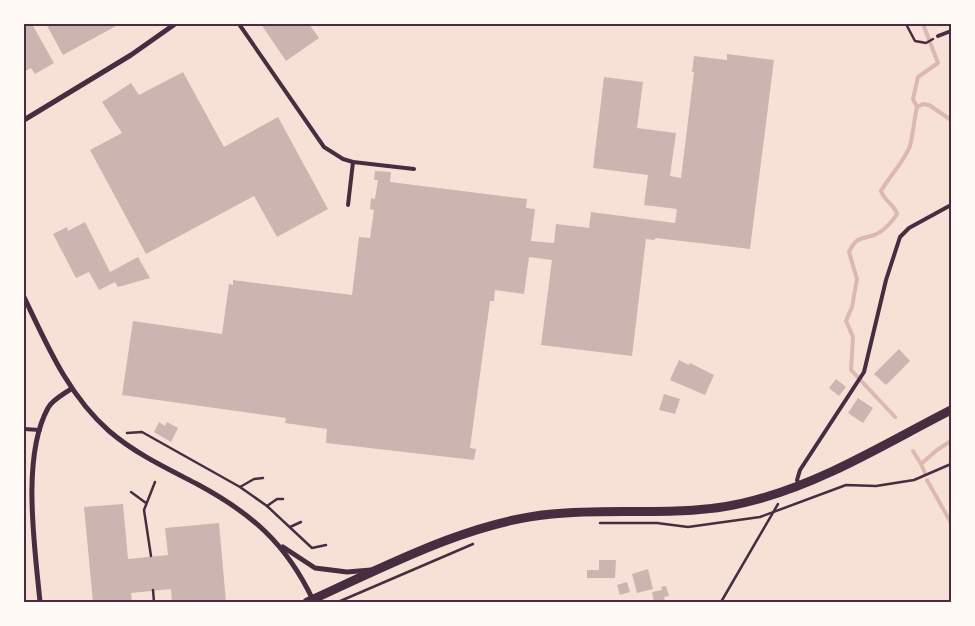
<svg xmlns="http://www.w3.org/2000/svg" width="975" height="626" viewBox="0 0 975 626" font-family="'DM Sans',sans-serif">
<style>
.lines{fill:none;stroke-linecap:round;stroke-linejoin:round}
.stream{stroke:#dcb8b0;stroke-width:4}
.building{fill:#ccb4b1}
.path{stroke:#4a2c40;stroke-width:2.5}
.service{stroke:#4a2c40;stroke-width:4}
.minor{stroke:#4a2c40;stroke-width:5}
.tertiary{stroke:#4a2c40;stroke-width:9}
.neatline{fill:none;stroke:#4a2c40;stroke-width:2}
</style>
<rect width="100%" height="100%" fill="#f7e1d7"/>
<g class="lines">
<g class="stream">
<path d="M917 107 913 99 918 77 938 63 923 24"/>
<path d="M917 107 923 104 929 105 951 120"/>
<path d="M895 417 851 370 853 337 846 321 852 307 857 279 849 252C857 236 860 240 874 235 883 232 892 222 897 214 894 204 884 201 881 191 890 175 904 162 910 146 913 134 914 120 917 107"/>
<path d="M913 451 921 464"/>
<path d="M925 473 921 464 937 450 951 441"/>
<path d="M927 480 951 523"/>
</g>
</g>
<g class="building">
<path d="M24 24H32L54 63 35 74 31 68 24 72Z"/>
<path d="M46 24H115L116 26 63 55Z"/>
<path d="M261 24H309L319 38 286 61Z"/>
<path d="M727 54 774 60 750 249 656 238 654 240 646 239 632 356 541 345 552 260 529 257 524 294 495 290 494 301H490L470 448 476 449 474 460 326 443 327 429 285 423 286 418 122 395 133 321 222 334 229 284 233 285V280L352 295 359 237 370 238 374 210 370 209 371 198 375 199 378 180H374L375 171 391 172 390 182 527 199 526 208 535 209 531 241 554 243 556 224 589 228 591 212 675 223 677 209 644 205 648 175 593 168 604 77 643 82 637 128 676 133 670 176 681 178 694 72H692L694 56 727 60Z"/>
<path d="M183 72 224 147 278 117 328 209 277 237 254 196 146 254 90 150 122 133 102 102 131 83 139 95Z"/>
<path d="M85 222 110 272 138 257 150 278 118 287 115 282 99 290 89 272 76 278 53 234 67 227 68 231Z"/>
<path d="M899 349 910 361 886 385 874 374Z"/>
<path d="M679 360 689 365 690 363 714 375 705 395 670 380Z"/>
<path d="M836 379 846 387 839 396 829 388Z"/>
<path d="M664 394 680 399 675 414 659 410Z"/>
<path d="M858 398 873 408 863 423 848 413Z"/>
<path d="M159 422 165 426 167 422 178 428 171 442 154 432Z"/>
<path d="M123 504 128 559 168 555 165 528 219 523 226 602H172L171 589 131 593 132 602H93L84 507Z"/>
<path d="M599 560H616L615 578H587V570H599Z"/>
<path d="M648 569 653 589 637 593 632 574Z"/>
<path d="M627 582 630 592 620 595 617 585Z"/>
<path d="M666 586 669 596 664 597 665 601 654 602 652 592 662 590 661 587Z"/>
</g>
<g class="lines">
<g class="path">
<path d="M906 24 915 41 926 43 933 39"/>
<path d="M127 433 142 432 240 487 267 506 312 548 326 545"/>
<path d="M240 487 254 479 263 478"/>
<path d="M131 492 146 503"/>
<path d="M267 506 277 499H283"/>
<path d="M600 523H657L688 527 760 517 846 485 876 486 914 480 951 464"/>
<path d="M290 527 301 522"/>
<path d="M151 556 144 510 155 482"/>
<path d="M153 590 154 602"/>
<path d="M338 602 473 544"/>
<path d="M721 602 778 504"/>
</g>
<g class="service">
<path d="M239 24 324 147 343 159 353 162 414 169"/>
<path d="M938 36 951 31"/>
<path d="M348 205 353 162"/>
<path d="M24 429 40 430"/>
<path d="M799 484 797 480 800 470 864 372 886 280 900 237 909 228 951 205"/>
</g>
<g class="minor">
<path d="M24 120 131 55 175 24"/>
<path d="M24 297C47 345 68 395 109 431 136 454 166 468 197 484 251 513 286 543 313 600"/>
<path d="M283 547 315 568 347 572 371 570"/>
<path d="M40 602C35 548 21 457 48 408 52 400 64 394 71 389"/>
</g>
<path class="tertiary" d="M307 602C382 568 470 521 552 514 620 507 688 519 755 500 824 482 888 442 951 410"/>
</g>
<rect width="975" height="626" fill="none" stroke="#fffaf5" stroke-width="50"/>
<rect x="25" y="25" width="925" height="576" class="neatline"/>
</svg>
